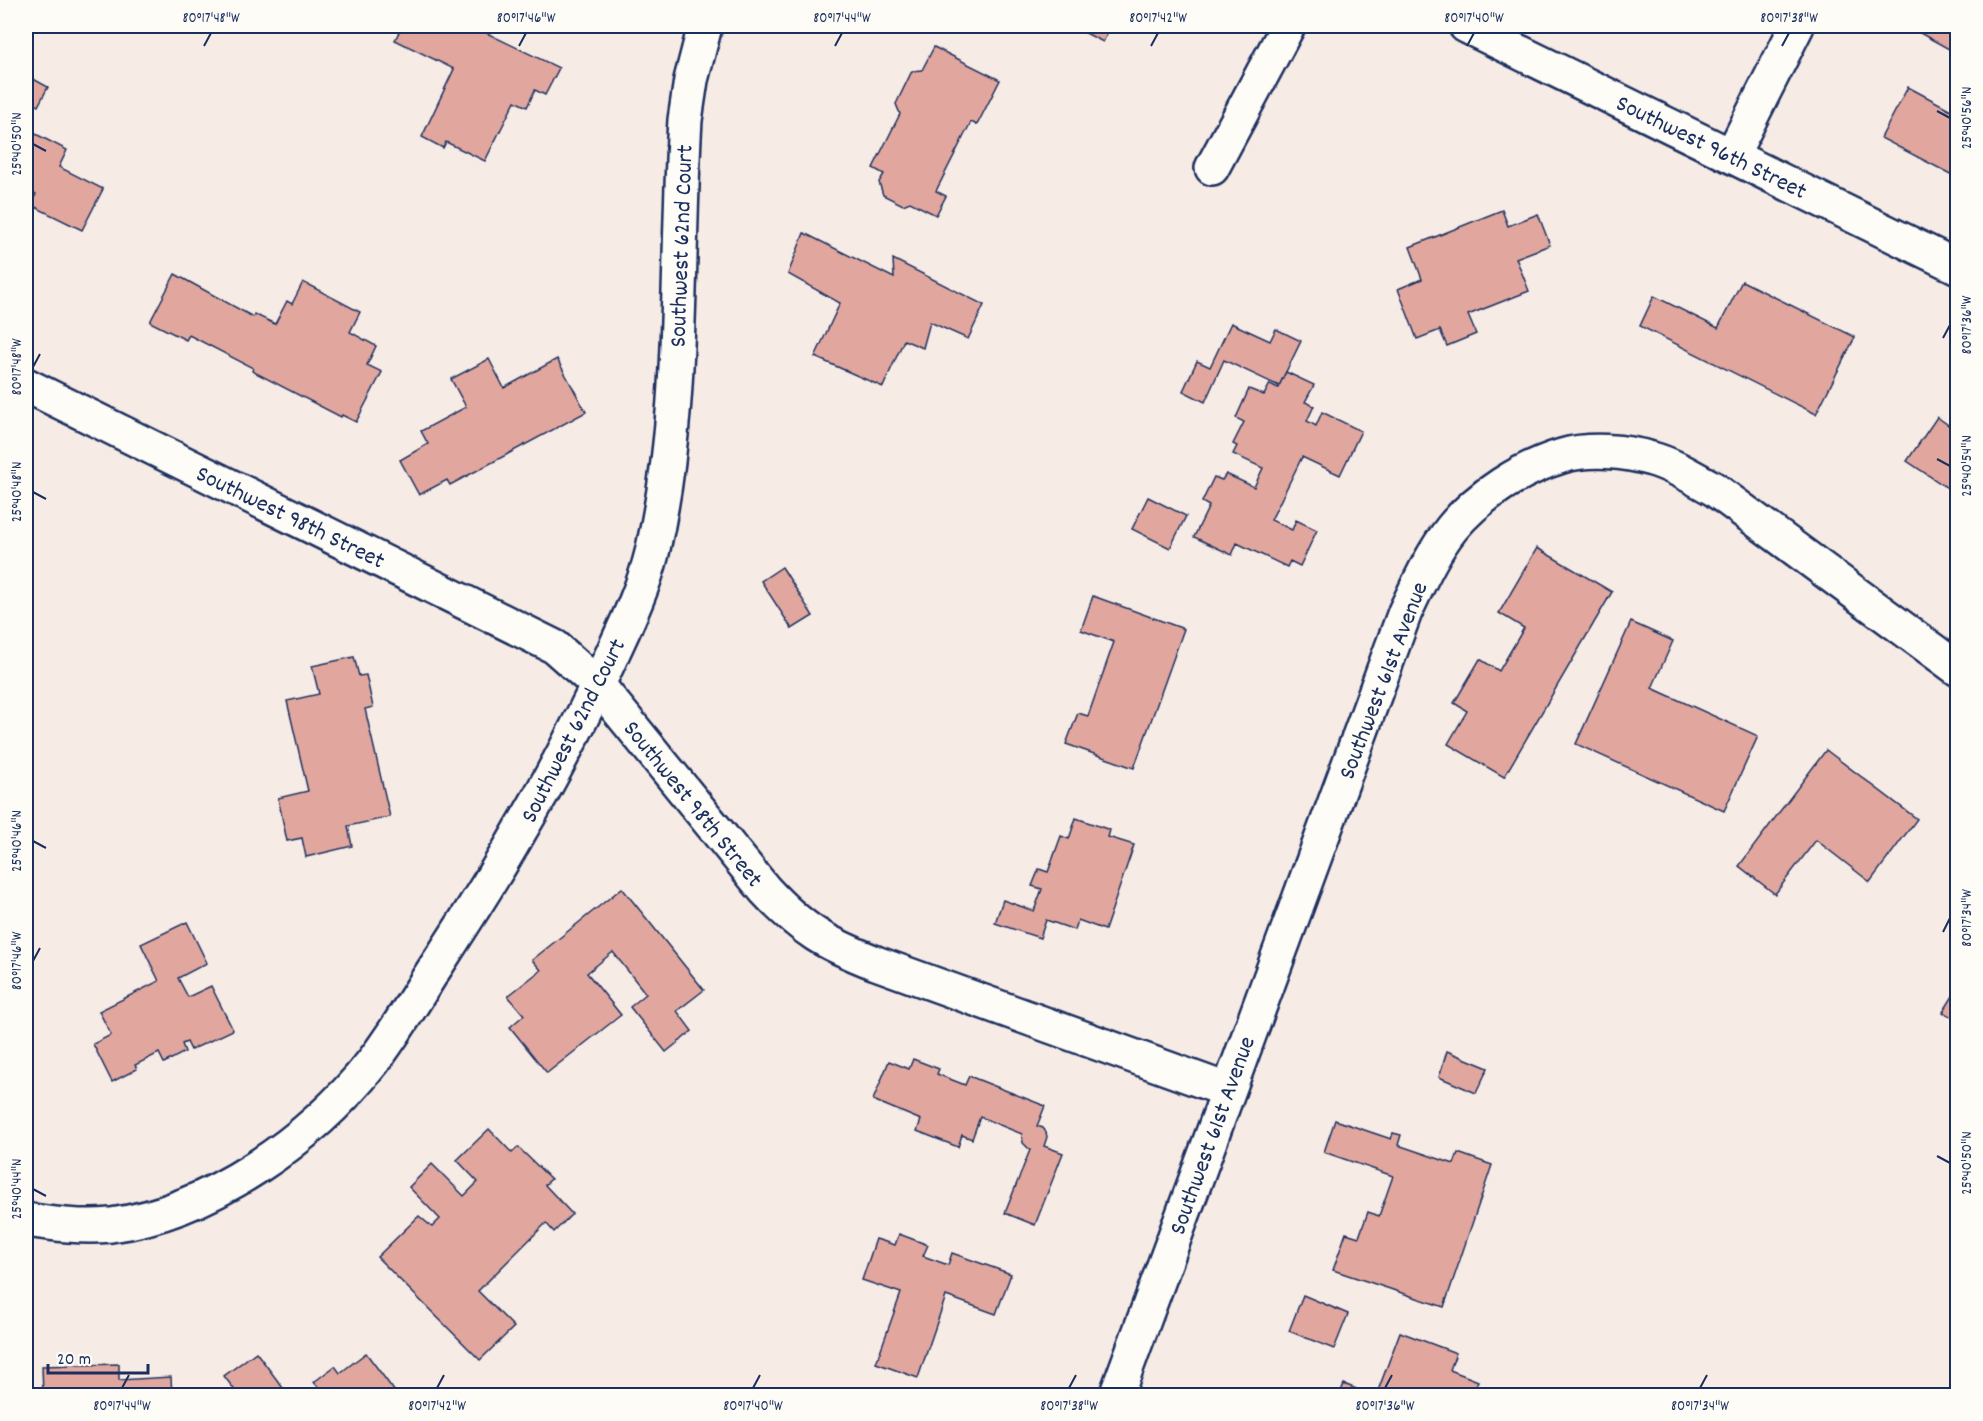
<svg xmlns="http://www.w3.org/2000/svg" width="1983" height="1421" viewBox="0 0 1983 1421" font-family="Dekko,sans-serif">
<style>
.building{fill:#e1a79e;stroke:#1b2f5e;stroke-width:1.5}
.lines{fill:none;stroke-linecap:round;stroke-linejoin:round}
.minor-casing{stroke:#1b2f5e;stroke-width:38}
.tertiary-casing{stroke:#1b2f5e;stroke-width:38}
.minor{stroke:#fdfcf7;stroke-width:33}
.tertiary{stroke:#fdfcf7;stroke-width:33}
.ticks{fill:none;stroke:#1b2f5e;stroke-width:2}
.labels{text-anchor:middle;stroke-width:6;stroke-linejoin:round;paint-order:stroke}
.street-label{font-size:24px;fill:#1b2f5e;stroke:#fdfcf7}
.neatline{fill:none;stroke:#1b2f5e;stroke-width:2}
.ticks-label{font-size:15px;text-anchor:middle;fill:#1b2f5e}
</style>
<rect width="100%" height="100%" fill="#f7ebe5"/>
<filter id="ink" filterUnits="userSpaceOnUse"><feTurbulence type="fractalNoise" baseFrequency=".0167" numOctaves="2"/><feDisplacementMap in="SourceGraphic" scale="12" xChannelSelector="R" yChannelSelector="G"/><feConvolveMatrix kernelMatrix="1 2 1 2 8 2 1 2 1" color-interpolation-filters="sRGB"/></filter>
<g filter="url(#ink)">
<g class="building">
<path d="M402 26H472L559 68 545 95 535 90 527 107 515 101 485 161 446 142 443 148 422 137 454 69 395 40Z"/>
<path d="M1072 26H1111L1103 42Z"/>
<path d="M1921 26H1958V54L1918 32Z"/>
<path d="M934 47 1000 80 977 125 971 122 936 191 946 196 936 215 910 202 903 205 883 195 879 182 884 174 873 168 900 114 896 104 912 71 922 70Z"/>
<path d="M26 75 48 87 38 106 26 99Z"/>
<path d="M1908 87 1951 110 1958 97V178L1881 138Z"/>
<path d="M26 129 67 150 59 167 103 189 82 230 31 205 36 194 26 189Z"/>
<path d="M1502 210 1508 226 1538 214 1550 245 1516 258 1529 291 1468 315 1476 334 1447 346 1440 330 1417 339 1398 289 1422 279 1410 247Z"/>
<path d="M804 233 894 278 893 259 984 305 968 339 930 322 923 348 904 340 883 387 815 357 840 303 788 274Z"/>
<path d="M175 274 253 317 254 314 275 324 287 301 292 304 303 282 360 312 350 332 376 346 367 365 382 372 356 422 342 415 341 417 252 371 253 368 189 335 186 340 150 322Z"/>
<path d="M1742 281 1855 337 1816 414 1640 326 1654 296 1718 328Z"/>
<path d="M1231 323 1270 341 1276 329 1301 341 1279 386 1224 360 1205 402 1183 391 1197 361 1210 367Z"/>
<path d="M489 359 504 388 557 359 586 412 450 485 447 480 419 495 400 460 428 444 421 431 466 407 451 379Z"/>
<path d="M1286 372 1314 385 1305 402 1314 406 1307 421 1316 426 1322 412 1361 431 1340 475 1302 457 1271 520 1292 530 1296 520 1317 530 1300 566 1290 561 1287 567 1237 543 1232 555 1194 537 1209 506 1202 502 1214 477 1222 480 1226 474 1254 487 1263 468 1233 454 1237 446 1233 444 1244 422 1236 418 1249 389 1264 395 1270 384 1278 388Z"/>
<path d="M1937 417 1958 432V495L1907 461Z"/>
<path d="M1148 497 1186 516 1170 548 1132 529Z"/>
<path d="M1537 548 1612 592 1504 777 1448 744 1467 711 1454 703 1480 659 1499 671 1524 628 1499 613Z"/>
<path d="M782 567 813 616 792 629 761 581Z"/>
<path d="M1093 596 1184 629 1134 768 1066 744 1078 713 1088 716 1114 642 1081 630Z"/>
<path d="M1631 622 1673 641 1652 688 1758 736 1724 811 1576 744Z"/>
<path d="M354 657 359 676 366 675 373 707 365 709 390 817 348 826 352 846 306 857 302 838 287 841 278 798 308 791 287 701 319 694 312 666Z"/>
<path d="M1826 750 1917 819 1870 882 1816 840 1775 894 1739 866Z"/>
<path d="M1076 818 1110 830 1108 837 1134 845 1105 930 1078 920 1075 930 1046 920 1040 938 995 923 1003 900 1034 911 1042 889 1032 886 1039 869 1048 872 1061 836 1069 839Z"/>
<path d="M622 888 704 990 677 1011 692 1031 666 1052 630 1007 646 994 613 952 587 973 621 1015 547 1073 510 1027 524 1015 508 996 541 970 532 960Z"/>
<path d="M187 922 207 963 178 978 188 997 211 986 233 1030 191 1050 187 1042 182 1044 185 1052 164 1063 159 1053 135 1065 137 1069 112 1082 93 1044 111 1035 99 1011 159 981 141 944Z"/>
<path d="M1958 988V1021L1943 1012Z"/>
<path d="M1447 1051 1488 1068 1476 1093 1439 1077Z"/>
<path d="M913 1059 939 1069 937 1074 965 1085 969 1076 1045 1106 1037 1126 1043 1128 1046 1132 1047 1137 1044 1146 1063 1153 1035 1225 1005 1213 1030 1150 1023 1143 1022 1134 980 1117 972 1139 962 1135 958 1147 917 1131 921 1120 873 1100 889 1061 909 1069Z"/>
<path d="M1335 1120 1391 1139 1393 1133 1401 1135 1398 1145 1454 1164 1458 1153 1492 1165 1444 1307 1333 1270 1346 1233 1359 1237 1368 1212 1379 1216 1393 1176 1324 1152Z"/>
<path d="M489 1129 512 1153 518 1147 551 1179 545 1185 572 1214 554 1232 546 1223 478 1291 514 1327 480 1360 377 1257 419 1216 432 1227 440 1219 409 1187 432 1164 464 1196 478 1182 457 1160Z"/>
<path d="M899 1234 928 1245 923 1256 948 1265 952 1253 1011 1274 996 1314 946 1296 918 1378 876 1363 901 1293 862 1280 876 1239 895 1245Z"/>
<path d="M1303 1295 1348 1314 1334 1349 1289 1331Z"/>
<path d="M1958 1322V1338L1950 1328Z"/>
<path d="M1400 1332 1456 1353 1450 1370 1478 1381 1472 1396H1376Z"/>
<path d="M256 1352 289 1396H239L224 1376Z"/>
<path d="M366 1353 398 1396H309L319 1388 314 1382 335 1366 340 1373Z"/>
<path d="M119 1364V1380L171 1377 172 1396H43L42 1366Z"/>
<path d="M1344 1384 1374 1396H1339Z"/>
</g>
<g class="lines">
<defs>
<g id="minor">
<path d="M1732 155 1797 26"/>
<path d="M1212 168 1288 26"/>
<path d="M26 385 555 647 598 685 765 890C803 931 825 943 876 963L1227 1090"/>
<path d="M26 1220C53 1224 83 1228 111 1225 209 1212 311 1140 372 1063 394 1035 412 1004 431 974 462 926 493 879 521 829 554 774 583 717 610 659 626 624 643 590 652 553 685 413 676 263 685 120L691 80 705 26"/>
<path d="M1116 1396 1405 612C1419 583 1432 553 1452 528 1478 496 1522 468 1562 456 1588 448 1626 451 1652 459 1674 465 1694 478 1714 489L1958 669"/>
</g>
<path id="tertiary" d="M1466 26 1958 267"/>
</defs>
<use href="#minor" class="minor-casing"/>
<use href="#tertiary" class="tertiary-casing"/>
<use href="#minor" class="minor"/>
<use href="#tertiary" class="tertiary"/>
</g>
</g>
<path class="ticks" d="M204 46 211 33M519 46 526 33M835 46 842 33M1151 46 1158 33M1467 46 1474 33M1782 46 1789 33M1937 111 1950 118M33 144 46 151M1943 338 1950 325M33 367 40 354M1937 459 1950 466M33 492 46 499M33 841 46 848M1943 932 1950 918M33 961 40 948M1937 1156 1950 1163M33 1189 46 1196M122 1388 129 1375M437 1388 444 1375M753 1388 760 1375M1069 1388 1076 1375M1385 1388 1392 1375M1700 1388 1707 1375"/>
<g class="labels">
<g class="street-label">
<text transform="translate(1712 146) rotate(26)" y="8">Southwest 96th Street</text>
<text transform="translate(680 246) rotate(-88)" y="8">Southwest 62nd Court</text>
<text transform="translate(291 516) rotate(26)" y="8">Southwest 98th Street</text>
<text transform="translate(1382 680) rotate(-69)" y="8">Southwest 61st Avenue</text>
<text transform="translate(572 730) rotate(-63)" y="8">Southwest 62nd Court</text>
<text transform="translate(694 803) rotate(51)" y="8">Southwest 98th Street</text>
<text transform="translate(1211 1135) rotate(-70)" y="8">Southwest 61st Avenue</text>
</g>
</g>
<rect width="1983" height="1421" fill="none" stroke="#fdfcf7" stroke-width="66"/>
<path d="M48 1364v9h100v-9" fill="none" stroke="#1b2f5e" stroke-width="3"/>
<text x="57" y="1364" font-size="18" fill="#1b2f5e" stroke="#fdfcf7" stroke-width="4.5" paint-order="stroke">20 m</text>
<rect x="33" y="33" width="1917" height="1355" class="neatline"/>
<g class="ticks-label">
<text x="211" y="22">80°17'48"W</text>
<text x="526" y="22">80°17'46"W</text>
<text x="842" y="22">80°17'44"W</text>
<text x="1158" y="22">80°17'42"W</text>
<text x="1474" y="22">80°17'40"W</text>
<text x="1789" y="22">80°17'38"W</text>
<text transform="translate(1966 118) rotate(-90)" y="5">25°40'56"N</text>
<text transform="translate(16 144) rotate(-90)" y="5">25°40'50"N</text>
<text transform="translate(1966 325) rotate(-90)" y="5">80°17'36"W</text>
<text transform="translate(16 367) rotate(-90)" y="5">80°17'48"W</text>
<text transform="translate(1966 466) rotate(-90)" y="5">25°40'54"N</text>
<text transform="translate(16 492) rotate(-90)" y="5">25°40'48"N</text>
<text transform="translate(16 841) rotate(-90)" y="5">25°40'46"N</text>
<text transform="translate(1966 918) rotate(-90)" y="5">80°17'34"W</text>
<text transform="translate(16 961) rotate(-90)" y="5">80°17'46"W</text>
<text transform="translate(1966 1163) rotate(-90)" y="5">25°40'50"N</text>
<text transform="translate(16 1189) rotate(-90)" y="5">25°40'44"N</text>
<text x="122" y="1410">80°17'44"W</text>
<text x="437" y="1410">80°17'42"W</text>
<text x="753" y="1410">80°17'40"W</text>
<text x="1069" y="1410">80°17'38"W</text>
<text x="1385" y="1410">80°17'36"W</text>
<text x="1700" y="1410">80°17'34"W</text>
</g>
</svg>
